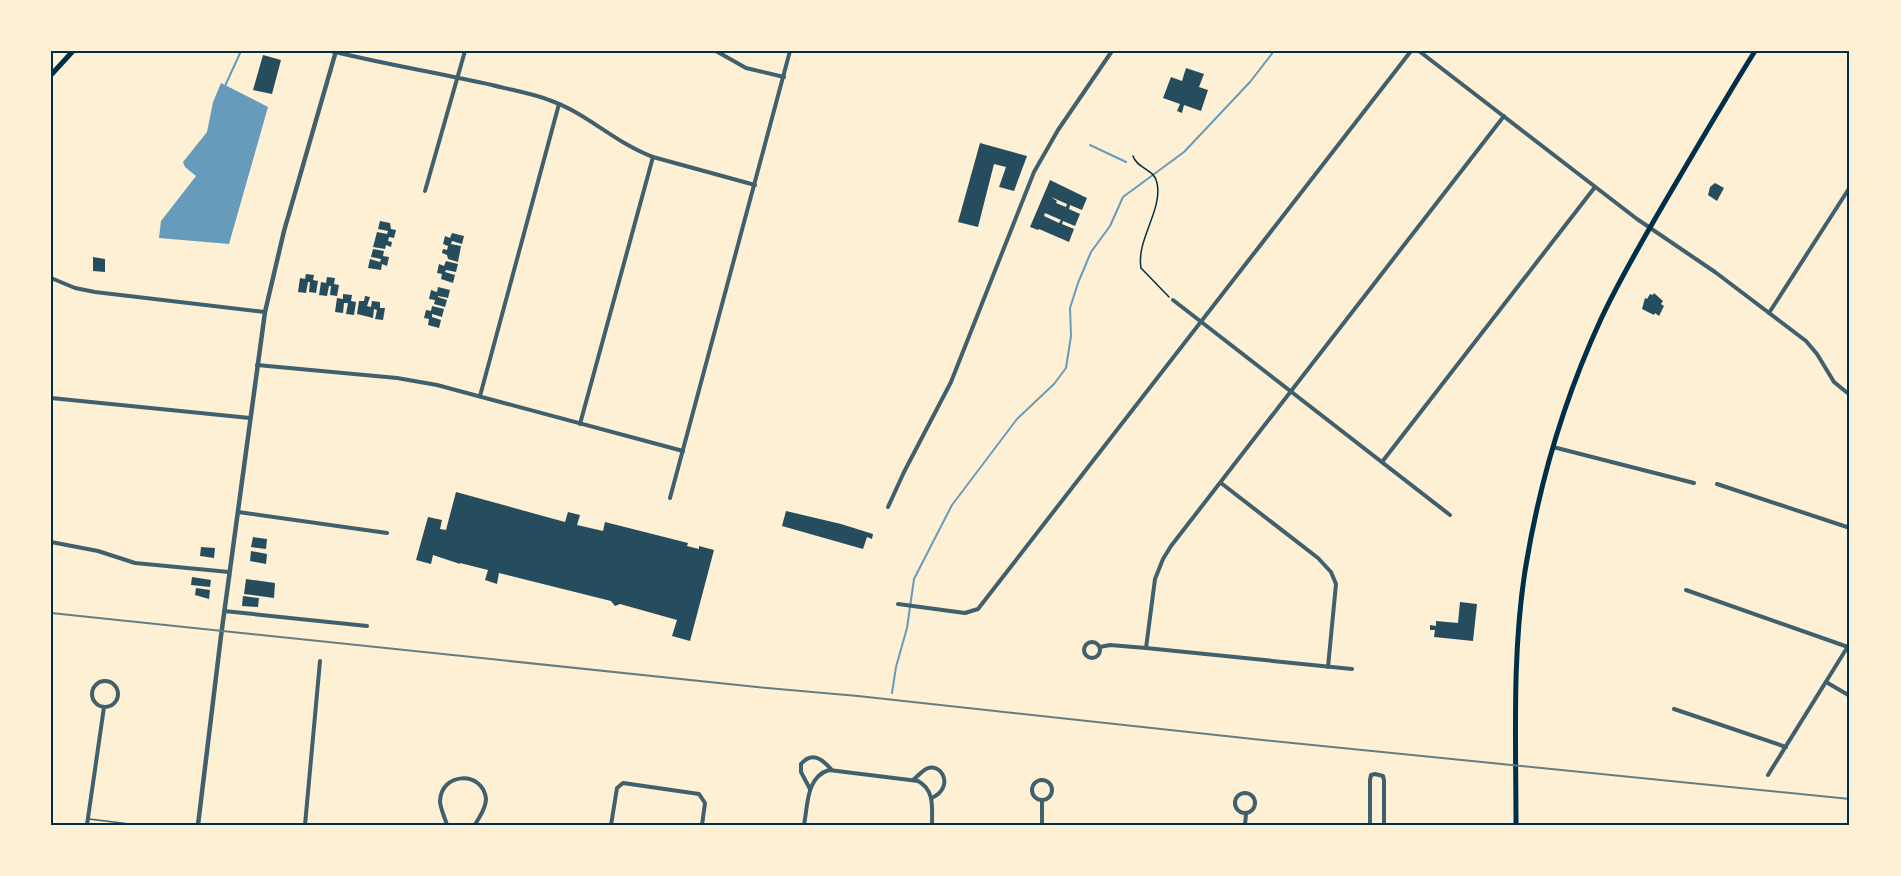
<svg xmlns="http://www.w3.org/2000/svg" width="1901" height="876" viewBox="0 0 1901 876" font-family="'DM Sans',sans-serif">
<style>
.water{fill:#669bbc}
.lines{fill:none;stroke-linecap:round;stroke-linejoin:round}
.stream{stroke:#669bbc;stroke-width:2}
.building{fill:#264d5e;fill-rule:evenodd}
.path{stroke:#003049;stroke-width:1.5}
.service{stroke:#3f606c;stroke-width:1.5}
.minor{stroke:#3f606c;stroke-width:4}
.tertiary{stroke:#3f606c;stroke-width:4.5}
.secondary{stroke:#003049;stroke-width:5}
.rail{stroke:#657d81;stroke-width:2}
.neatline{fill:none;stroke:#003049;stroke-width:2}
</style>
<rect width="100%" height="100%" fill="#fdf0d5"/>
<path class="water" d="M221 83 268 107 229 244 159 238 161 221 196 176 185 167 183 162 207 132 213 102Z"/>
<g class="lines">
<g class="stream">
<path d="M225 86 241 51"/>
<path d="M1090 145 1126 162"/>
<path d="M892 693 896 667 907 628 914 579 952 505 1017 419 1054 384 1066 368 1071 336 1070 308 1078 283 1091 252 1110 226 1123 197 1184 152 1250 82 1274 51"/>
</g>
</g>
<g class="building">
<path d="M263 55 281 60 272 94 253 90Z"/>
<path d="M1186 68 1204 74 1199 87 1208 90 1201 111 1184 105 1182 113 1177 111 1180 104 1163 98 1171 77 1182 81Z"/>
<path d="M980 143 1027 156 1014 191 999 187 1006 167 994 164 978 227 958 222Z"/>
<path d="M1050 180 1087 198 1082 210 1070 205 1069 209 1080 214 1075 226 1063 221 1062 224 1074 229 1069 242 1039 229 1038 230 1030 227ZM1051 197 1067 204 1066 207 1056 203 1057 201ZM1045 213 1061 220 1059 223 1044 216Z"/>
<path d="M1715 183 1724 188 1717 201 1708 195 1710 187Z"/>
<path d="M380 221 390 223 391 229 396 230 394 238 389 237 388 241 392 242 391 247 386 245 385 249 373 247 377 232 387 234 388 231 378 229Z"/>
<path d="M452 233 464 236 462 244 452 241 451 244 461 246 458 262 448 259 447 255 442 253 443 249 447 250 448 246 443 244 445 236 450 238Z"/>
<path d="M373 249 384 251 383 256 389 257 387 266 382 264 381 270 368 268 370 259 380 262 381 259 371 257Z"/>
<path d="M93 257 105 259V272L93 271Z"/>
<path d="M446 261 458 264 456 272 446 270 445 272 455 275 453 283 441 279 442 274 437 273 439 264 444 266Z"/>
<path d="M306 274 314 275 313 280 318 281 316 293 309 292 310 282H308L306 293 298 292 300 278 305 279Z"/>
<path d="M327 277 335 278 334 284 339 285 337 296 330 295 331 286H329L327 296 319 295 321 282 326 283Z"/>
<path d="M438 287 450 290 448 298 438 296V297L447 300 445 307 434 304 435 300 429 299 431 290 437 292Z"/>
<path d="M1654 293 1663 301 1661 304 1664 306 1659 316 1655 313 1654 315 1642 309 1645 298 1647 299 1650 294 1653 295Z"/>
<path d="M343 294 352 295 351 301 356 302 354 315 346 314 348 303H344L343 313 335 312 337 298 343 299Z"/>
<path d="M365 296 370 297 367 306 371 307 372 301 380 302V308H385L383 320 375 319 377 310 374 309 373 318 357 314 359 301H364Z"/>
<path d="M432 306 444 309 442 317 432 314V317L441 320 439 328 428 325 429 319 424 318 426 310 431 311Z"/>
<path d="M456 492 565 522 568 512 580 515 577 525 603 531 605 522 688 543 687 546 699 549V546L714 550 690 641 672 636 677 620 620 604 615 606 611 601 499 573 497 584 485 580 488 570 460 563V564L433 555 431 564 416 560 428 517 442 520 440 529 446 530Z"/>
<path d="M786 511 841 524 873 534 872 539 867 537 863 549 782 526Z"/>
<path d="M253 537 267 539 266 549 251 547Z"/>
<path d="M201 547 215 548 214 558 200 556Z"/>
<path d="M251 551 267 554 266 564 250 561Z"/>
<path d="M192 577 211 580 210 587 191 585Z"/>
<path d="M246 579 275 583 274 598 244 594Z"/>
<path d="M196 588 210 590 209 599 195 595Z"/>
<path d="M243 596 259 598 258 607 242 606Z"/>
<path d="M1460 602 1477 604 1473 641 1434 637 1435 630H1430V625L1436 626V621L1458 623Z"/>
</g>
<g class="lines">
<path class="path" d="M1133 156C1137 169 1155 169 1157 183 1163 210 1136 240 1141 268L1169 297"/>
<path class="service" d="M89 819 138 825"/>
<g class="minor">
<path d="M331 51C384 64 438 73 492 85 511 90 531 93 549 100 587 113 615 143 653 157L755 185"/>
<path d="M716 51 746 68 784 77"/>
<path d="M1419 51 1637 219 1715 272 1806 341 1817 354 1834 382 1850 395"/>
<path d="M425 191 465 51"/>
<path d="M51 278 75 288 95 292 265 312"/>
<path d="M1173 300 1450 515"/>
<path d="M1769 313 1850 187"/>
<path d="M257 365 397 378 437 385 683 451"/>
<path d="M480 396 559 104"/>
<path d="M51 398 250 418"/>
<path d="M580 424 653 157"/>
<path d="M1553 447 1694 483"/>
<path d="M1382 462 1595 187"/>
<path d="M1221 483 1318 558 1331 572 1336 584 1328 667"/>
<path d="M1717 484 1850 528"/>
<path d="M670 498 790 51"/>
<path d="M888 507 904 472 951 382 1034 172 1058 130 1112 51"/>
<path d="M238 512 387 533"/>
<path d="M51 542 98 551 135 563 229 572"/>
<path d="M1686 590 1848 647"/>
<path d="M898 604 965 613 978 609 1411 51"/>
<path d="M224 611 367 626"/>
<circle cx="1092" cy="650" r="8"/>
<path d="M1100 647 1110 645 1146 648 1352 669"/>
<path d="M1146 648 1155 579 1163 559 1171 546 1504 116"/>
<circle cx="105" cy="694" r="13"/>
<path d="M1826 682 1850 696"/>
<path d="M1674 709 1786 747"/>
<path d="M1768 775 1850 643"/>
<path d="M914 779C918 776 922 771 926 769 940 761 956 786 932 798"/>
<circle cx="1042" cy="790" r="10"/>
<path d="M810 789 801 772V764C812 751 822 759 831 769"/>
<circle cx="1245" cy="803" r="10"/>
<path d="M87 825 104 707"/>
<path d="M305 825 320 661"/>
<path d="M447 825C445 818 441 810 440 802 440 772 483 770 486 799 486 809 479 817 475 825"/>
<path d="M611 825 617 788 623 783 699 794 705 803 702 825"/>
<path d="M804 825C808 805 806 777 829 770L918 781C935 790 932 808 932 825"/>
<path d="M1042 825V800"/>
<path d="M1245 825 1246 814"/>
<path d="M1370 825V780L1371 775 1375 774 1383 776 1384 780V825"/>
</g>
<path class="tertiary" d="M198 825 221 636 265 312 284 231 336 51"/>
<g class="secondary">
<path d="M51 75 73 51"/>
<path d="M1516 825C1516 740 1512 655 1525 571 1539 484 1564 399 1601 319 1622 274 1648 231 1673 188 1700 142 1727 96 1755 51"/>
</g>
<path class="rail" d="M51 613 767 688 858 696 1253 739 1850 799"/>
</g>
<rect width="1901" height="876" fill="none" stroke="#fdf0d5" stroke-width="105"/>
<rect x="52" y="52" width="1796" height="772" class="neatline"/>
</svg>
